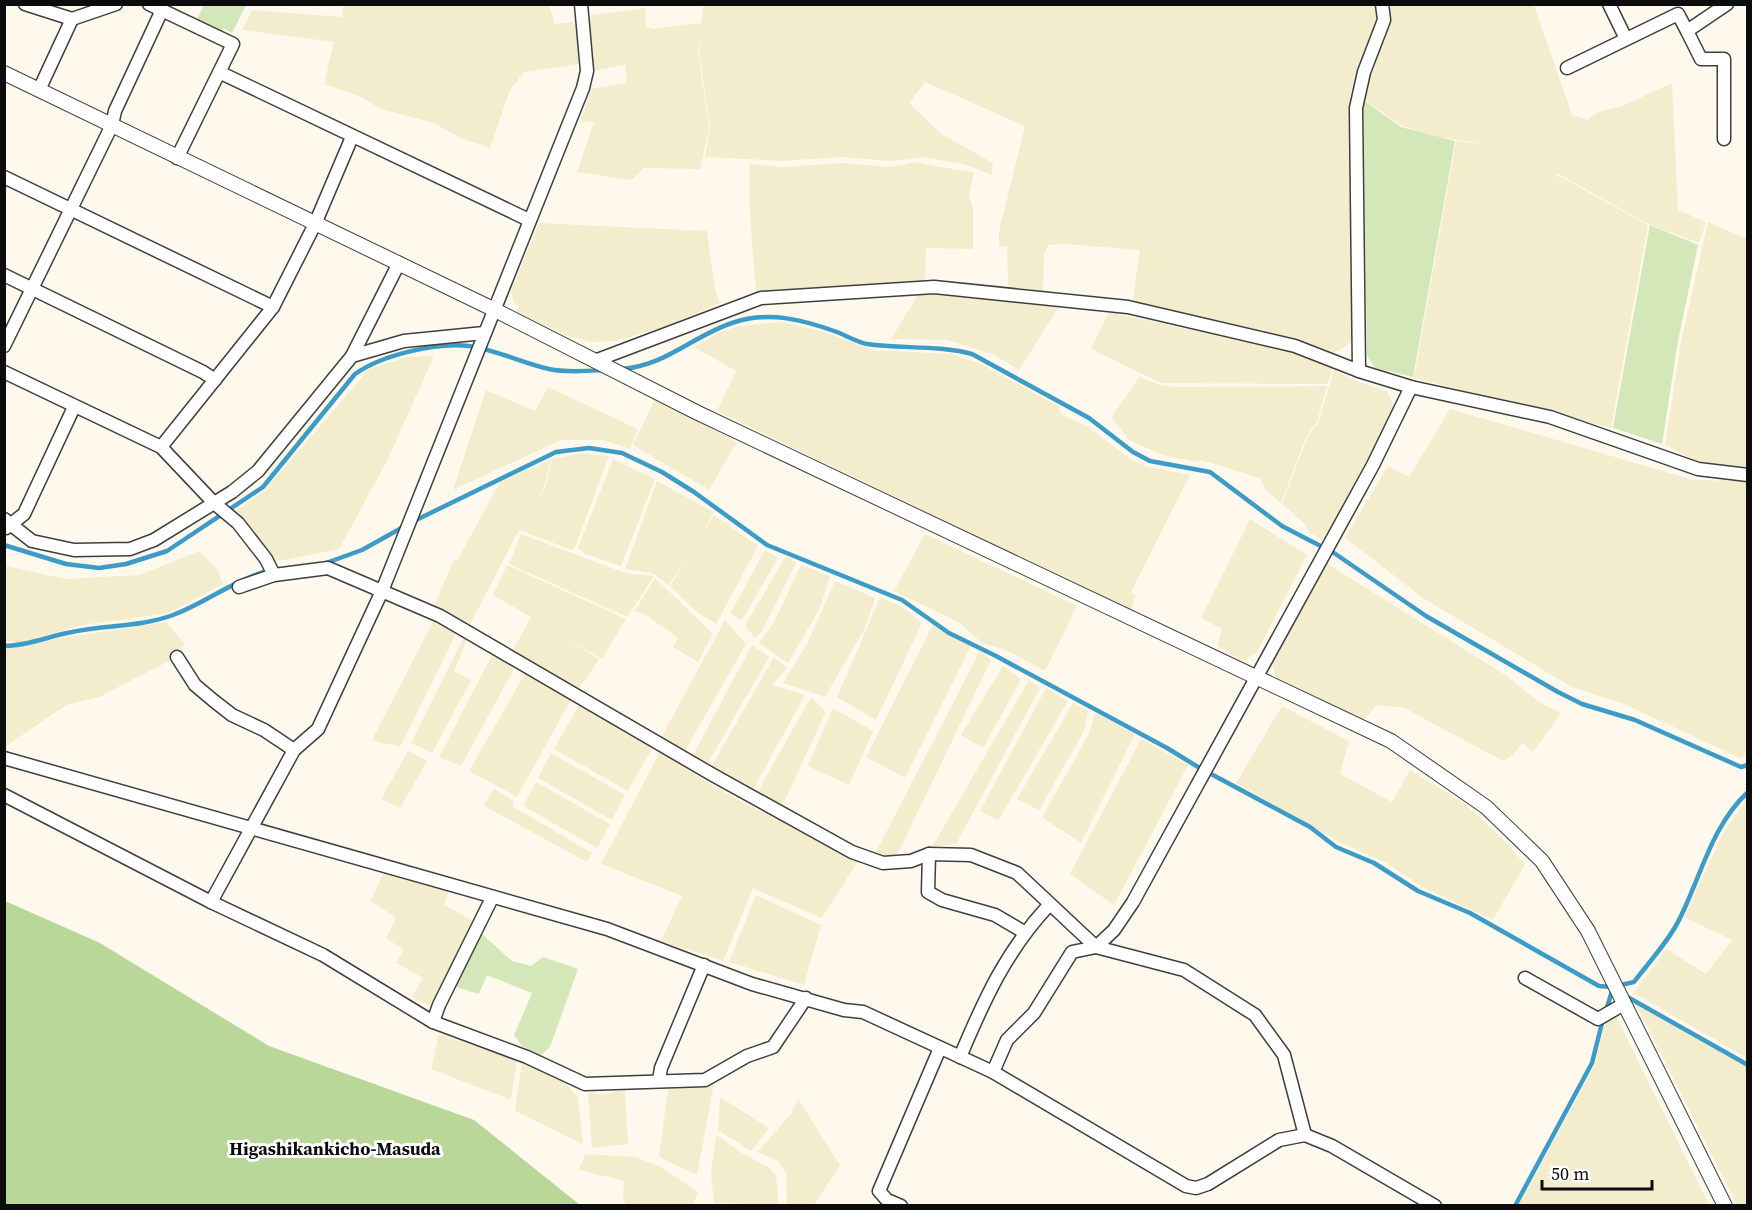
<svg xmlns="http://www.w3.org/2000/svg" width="1752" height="1210" viewBox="0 0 1752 1210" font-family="'Source Serif 4',serif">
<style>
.farmland{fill:#f3edce}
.green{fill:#d4e7b8}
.forest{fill:#b9d798}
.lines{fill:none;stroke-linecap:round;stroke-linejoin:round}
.stream{stroke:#3d9bc8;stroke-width:4.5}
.minor-casing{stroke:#3f3f3f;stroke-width:15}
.tertiary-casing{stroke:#3f3f3f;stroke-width:16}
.minor{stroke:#fff;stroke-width:12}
.tertiary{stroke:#fff;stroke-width:14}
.labels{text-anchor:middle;stroke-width:6;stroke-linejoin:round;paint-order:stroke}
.quarter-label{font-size:18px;font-weight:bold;fill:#0c0c0c;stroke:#fff}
</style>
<rect width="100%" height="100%" fill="#fef9ec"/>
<g class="farmland">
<path d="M343 5H549L555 24 572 22 578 26 580 64 524 72 510 90 490 148 463 139 433 123 381 109 359 96 324 84 334 42 242 30 252 10 342 17Z"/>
<path d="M703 5H1377L1376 21 1357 69 1350 98 1352 342 1334 353 1293 340 1132 305 1140 250 1066 244 1048 245 1044 253 1043 291 1008 286 1007 246H999V232L1025 126 925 82 909 103 940 133 993 163 992 175 967 165 923 157 891 161 841 157 781 161 705 157 710 128 699 52Z"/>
<path d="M1390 5H1534L1572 115 1587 119 1588 122 1589 118 1599 112 1622 106 1672 83 1678 210 1706 222 1699 243 1646 223 1557 173 1553 186 1557 175 1648 225 1611 428 1414 378 1456 141 1486 144 1434 136 1402 126 1363 99 1387 29Z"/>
<path d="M645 8 646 26 652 29 702 23 698 52 709 128 700 169 644 168 631 180 577 172 594 122H580L591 89 627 83 625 65 591 71 587 16Z"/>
<path d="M915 162 974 173 969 195 973 209V249L926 248 925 283 756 292 750 217 749 164 782 167 841 163 891 167Z"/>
<path d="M1708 222 1747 239V468L1700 463 1665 445 1681 342Z"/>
<path d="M539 223 707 231 715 290 720 303 663 327 616 341 592 342 567 336 516 312 519 306 514 303 511 291Z"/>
<path d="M934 293 999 300 1058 308 1019 370 993 354 947 340 891 339 918 295Z"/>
<path d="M1109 312 1296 353 1327 364 1333 369 1327 384 1161 383 1091 349Z"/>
<path d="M781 322 821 331 872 350 952 354 983 365 1058 406 1061 414 1088 427 1129 458 1145 466 1190 475 1131 592 1135 595 1132 611 717 411 736 371 694 347 720 332 739 326Z"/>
<path d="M434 356 387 461 339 549 274 562 236 511 264 491 369 369 407 357Z"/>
<path d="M1334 370 1359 382 1387 391 1395 409 1323 540 1310 533 1304 523 1282 504 1307 438 1318 423Z"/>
<path d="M1139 377 1161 385 1176 387 1327 386 1317 422 1306 437 1281 503 1265 489 1260 478 1200 460 1196 462 1162 455 1129 440 1111 418Z"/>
<path d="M548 387 638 429 630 449 603 440H561L453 490 486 390 535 411Z"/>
<path d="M655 399 737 442 709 490 633 445Z"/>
<path d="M1450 409 1694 480 1747 481 1748 748 1742 759 1624 704 1572 687 1426 600 1345 538 1388 466 1409 477Z"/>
<path d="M582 453 609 456 575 547 572 550 519 530 467 630 432 610 454 560 457 561 500 482 551 459 545 484 538 499 546 485 552 459Z"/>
<path d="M613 459 655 479 621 566 583 553 578 548Z"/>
<path d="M657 481 714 512 694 549 668 585 653 573 625 569Z"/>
<path d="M714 515 758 546 716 624 698 613 670 586Z"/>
<path d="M1250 519 1307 555 1257 652 1243 661 1217 646 1222 629 1201 618Z"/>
<path d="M521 534 625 573 654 576 627 617 509 564Z"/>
<path d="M925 534 1077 606 1045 671 1006 650 982 643 960 623 894 591Z"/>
<path d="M765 550 778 558 742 620 730 614Z"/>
<path d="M199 551 217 569 223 584 169 613 82 625 19 643 5 641V566L66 579 139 575Z"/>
<path d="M786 556 796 563 762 631 755 638 745 626Z"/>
<path d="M1326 563 1507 676 1540 703 1561 713 1533 752 1522 743 1513 755 1503 761 1404 708 1377 705 1364 720 1276 678 1271 658Z"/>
<path d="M507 565 626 619 602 659 561 635 599 659 576 693 511 654 531 617 493 595Z"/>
<path d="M801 565 830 576 820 608 788 663 759 643 773 624Z"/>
<path d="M655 578 713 634 698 662 673 647 678 638 646 615 635 611Z"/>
<path d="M835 581 875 598 865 628 825 697 783 683 807 644Z"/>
<path d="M880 598 899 605 922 623 876 720 837 697Z"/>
<path d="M434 620 456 634 400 747 372 740Z"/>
<path d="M725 620 746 644 685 751 662 736Z"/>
<path d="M166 622 185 644 177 657 99 697 66 705 5 747 4 650 61 638Z"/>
<path d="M933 625 971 646 905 778 866 757Z"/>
<path d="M464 637 467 640 454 671 471 680 432 753 411 743Z"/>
<path d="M752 645 769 657 708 763 693 755Z"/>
<path d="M980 651 991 660 898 853 889 857 876 852Z"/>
<path d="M493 653 515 667 461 766 439 757Z"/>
<path d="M774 657 787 668 772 685 805 695 752 791 711 767Z"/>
<path d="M1003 666 1021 679 983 748 961 735Z"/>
<path d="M526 672 572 698 517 797 469 771Z"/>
<path d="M1029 680 1040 688 956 844 932 847Z"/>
<path d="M1046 688 1068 701 998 821 980 811Z"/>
<path d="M811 697 826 712 782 806 756 795Z"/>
<path d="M580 703 654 745 628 791 554 749Z"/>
<path d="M1073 703 1088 711 1084 731 1039 810 1017 799Z"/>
<path d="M1282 706 1349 741 1340 774 1392 802 1410 770 1462 802 1497 833 1525 864 1493 920 1424 888 1383 861 1341 843 1236 783Z"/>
<path d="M833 708 873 731 849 785 808 766Z"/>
<path d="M1095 713 1135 734 1081 843 1042 817 1088 736Z"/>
<path d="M1141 739 1188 765 1114 905 1070 874Z"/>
<path d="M408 751 427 761 400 808 381 799Z"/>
<path d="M660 752 727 794 858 861 822 918 753 888 723 961 661 941 682 896 601 864Z"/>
<path d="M551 753 625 795 612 820 538 778Z"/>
<path d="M536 782 610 824 597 848 523 806Z"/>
<path d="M494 789 514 801 512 806 592 853 587 862 484 806Z"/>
<path d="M1747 798V1058L1634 993 1666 949 1706 974 1732 940 1684 917 1721 837Z"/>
<path d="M384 871 449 890 444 905 473 921 432 1007 412 997 423 978 396 963 404 950 386 938 396 918 371 901Z"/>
<path d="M756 895 821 925 804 985 729 962Z"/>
<path d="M1635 1003 1747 1067V1205H1737Z"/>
<path d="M1615 1014 1709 1205 1518 1206 1595 1065 1606 1018Z"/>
<path d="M439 1034 517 1060 511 1100 431 1069Z"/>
<path d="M522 1062 562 1079 578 1098 583 1144 515 1111Z"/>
<path d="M714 1083 697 1175 659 1157 668 1090Z"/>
<path d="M625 1089 628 1144 592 1148 588 1092 603 1095Z"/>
<path d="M720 1097 769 1128 751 1151 718 1130Z"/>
<path d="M798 1099 840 1165 814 1205H787L786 1173 777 1160 757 1152 791 1114Z"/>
<path d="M716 1135 745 1155 770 1168 776 1176 779 1205 714 1203 711 1174Z"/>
<path d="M585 1154 636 1157 661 1167 698 1192 693 1205 626 1204 623 1199 624 1181 579 1170Z"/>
</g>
<g class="green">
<path d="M204 5H246L232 33 223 28 222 32 197 19Z"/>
<path d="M1363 100 1401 127 1455 141 1413 377 1375 368 1367 356Z"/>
<path d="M1650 225 1698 245 1678 341 1662 444 1613 428Z"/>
<path d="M481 933 512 961 531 966 543 957 578 969 550 1047 541 1055 522 1046 514 1035 532 993 487 975 479 994 456 987Z"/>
</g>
<path class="forest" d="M5 901 100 943 269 1046 474 1120 580 1205H5Z"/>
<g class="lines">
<g class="stream">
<path d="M622 369C668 365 693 335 735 322 770 311 804 320 837 332 847 336 857 342 867 344 902 349 937 345 972 354L1089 418 1133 452 1150 461 1210 472 1282 526 1334 553 1426 616 1558 692 1582 704 1635 720 1741 767 1748 765"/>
<path d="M412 522 556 452 589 448 622 453 662 472 694 492 767 545 902 600 949 633 996 656 1167 748 1198 767 1310 827 1336 847 1374 863 1418 891 1470 913 1599 986 1612 987 1634 982C1649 962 1669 941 1680 918 1701 876 1712 825 1748 792"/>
<path d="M4 545 66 564 99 568 126 564 167 551 263 487 355 374C382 355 436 342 469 346 496 350 523 363 549 369 566 373 587 371 604 370"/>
<path d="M326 563 362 550 405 526"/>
<path d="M4 646C28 646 49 636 72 632 105 625 141 627 173 615 205 603 231 582 264 572"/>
<path d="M1624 995 1748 1065"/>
<path d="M1606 1011 1612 991"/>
<path d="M1515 1206 1592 1063 1603 1019"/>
</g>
<defs>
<g id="minor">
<path d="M25 4 72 19 116 4"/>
<path d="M149 4 233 44 177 158"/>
<path d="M1609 4 1626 39"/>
<path d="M1567 68 1678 14 1687 31"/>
<path d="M221 73 529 220"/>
<path d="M39 90 72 19"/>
<path d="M1724 139V59H1701L1687 31 1727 4"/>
<path d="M4 177 273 307"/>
<path d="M4 275 203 372 215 380"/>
<path d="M4 346 112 125 115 111 162 10"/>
<path d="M352 356 399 263"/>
<path d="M597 360 761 298 934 287 1128 307 1295 346 1359 371 1411 387 1550 417 1698 469 1748 475"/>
<path d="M1359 371 1356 108 1364 72 1384 20 1382 4"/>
<path d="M4 372 161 447 214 503 238 523 266 559 274 575"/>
<path d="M161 447 273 307 315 224 352 137"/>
<path d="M4 519 32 541 74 550 130 549 154 540 232 492 258 471 352 356 404 341 484 333"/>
<path d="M6 528 24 514 74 407"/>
<path d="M239 587 274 575 328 568 440 616 713 775 852 852 883 863 911 861 929 854 971 855 1017 873 1096 947 1184 970 1255 1015 1284 1055 1305 1135"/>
<path d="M177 657 195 685 214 701 232 715 264 730 294 750"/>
<path d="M4 758 607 929 752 984 844 1010 863 1012 993 1072 1186 1186 1196 1188 1208 1184 1279 1140 1305 1135 1332 1146 1435 1206"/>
<path d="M4 795 211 902 294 750 318 729 382 591 583 88 587 71 581 4"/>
<path d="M929 854 928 892 942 900 995 915 1024 932"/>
<path d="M211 902 323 955 433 1022 527 1057 585 1084 705 1080 747 1056 773 1047 806 998"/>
<path d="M1525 978 1598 1019 1624 1004"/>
<path d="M433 1022 439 1005 492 898"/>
<path d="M960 1057C984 1000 1006 951 1049 905"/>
<path d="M993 1072 1007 1040 1034 1013 1072 952 1096 947 1114 930 1133 902 1373 465 1411 387"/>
<path d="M659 1080 661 1068 704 965"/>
<path d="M901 1206 887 1200 879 1191 940 1048"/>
</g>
<path id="tertiary" d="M4 73 493 309 698 413 1391 741 1486 807 1542 861 1588 931 1725 1206"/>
</defs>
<use href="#minor" class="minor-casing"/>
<use href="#tertiary" class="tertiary-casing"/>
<use href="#minor" class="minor"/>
<use href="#tertiary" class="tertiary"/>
</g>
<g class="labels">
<g class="quarter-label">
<text x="335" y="1155">Higashikankicho-Masuda</text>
</g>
</g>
<rect width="1752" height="1210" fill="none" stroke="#0c0c0c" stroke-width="12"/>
<path d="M1542 1180v9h110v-9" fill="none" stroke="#0c0c0c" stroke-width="3"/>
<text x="1551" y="1180" font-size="18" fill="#0c0c0c" stroke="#ffffff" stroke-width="4.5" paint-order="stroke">50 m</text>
</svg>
